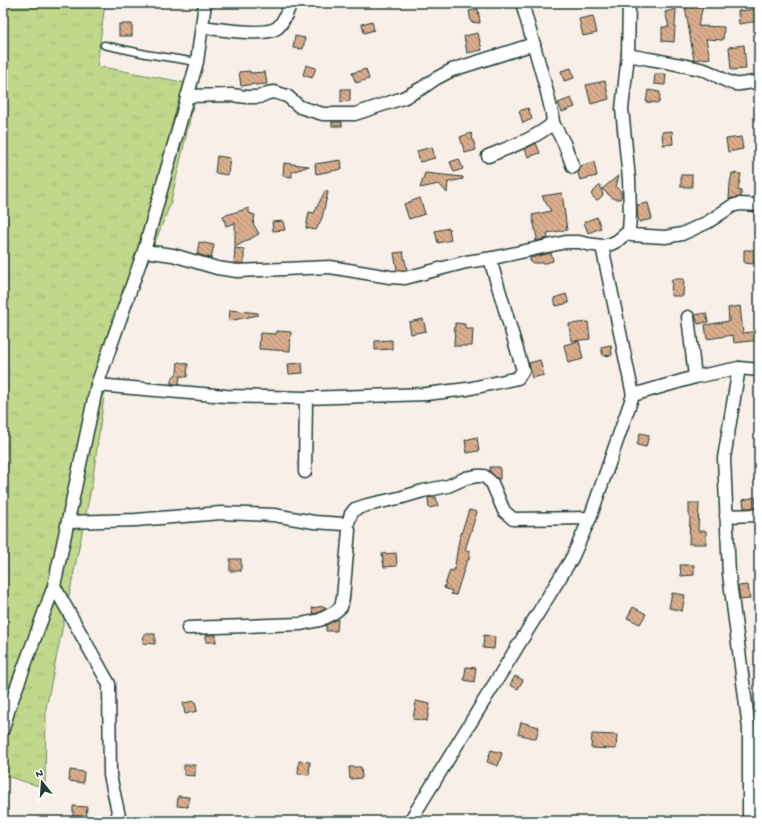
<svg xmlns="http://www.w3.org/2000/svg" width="762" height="824" viewBox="0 0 762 824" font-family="'Gochi Hand',sans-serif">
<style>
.grass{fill:url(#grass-tufts);stroke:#708a60}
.building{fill:url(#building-back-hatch);stroke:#1f3d34}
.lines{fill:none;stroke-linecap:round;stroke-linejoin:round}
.lane-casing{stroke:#1f3d34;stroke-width:9}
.street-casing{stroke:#1f3d34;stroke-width:15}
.lane{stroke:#fff;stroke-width:6}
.street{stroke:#fff;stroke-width:12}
</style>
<defs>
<pattern id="grass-tufts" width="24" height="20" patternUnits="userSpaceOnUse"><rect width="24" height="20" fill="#c1d78c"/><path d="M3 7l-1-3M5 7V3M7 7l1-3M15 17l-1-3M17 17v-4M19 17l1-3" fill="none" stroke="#a5b979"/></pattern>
<pattern id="building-back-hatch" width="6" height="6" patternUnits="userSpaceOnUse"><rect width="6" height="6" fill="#dbad8d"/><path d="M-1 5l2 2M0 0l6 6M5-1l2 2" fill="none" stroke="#b18e74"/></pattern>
</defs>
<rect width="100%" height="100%" fill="#f8efe8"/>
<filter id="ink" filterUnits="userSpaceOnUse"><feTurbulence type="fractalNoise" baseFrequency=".025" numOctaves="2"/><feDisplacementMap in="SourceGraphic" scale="8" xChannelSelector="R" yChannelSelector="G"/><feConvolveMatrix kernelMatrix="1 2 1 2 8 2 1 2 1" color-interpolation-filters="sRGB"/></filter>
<g filter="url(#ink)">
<path class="grass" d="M3 3H105L97 66 198 85 170 205 110 353 92 484 46 708 45 788 3 775Z"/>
<g class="building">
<path d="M692 3 703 6 698 26 724 27 723 40 706 39 710 58 694 60 685 6 691 5Z"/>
<path d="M478 9 480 23 471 22 469 11Z"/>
<path d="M676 9 674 42 662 41V27H669L665 12Z"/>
<path d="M757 9 759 21 739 24 738 11Z"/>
<path d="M593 16 597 33 583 36 579 19Z"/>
<path d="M372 21 374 30 364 33 362 24Z"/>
<rect x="119" y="24" width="13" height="12"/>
<path d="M478 33 482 50 467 53 464 36Z"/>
<path d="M295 36 305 38 303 49 293 48Z"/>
<path d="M744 45 746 69 731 70 729 47Z"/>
<path d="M306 65 316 68 312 78 303 75Z"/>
<path d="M571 68 574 78 564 81 561 71Z"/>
<path d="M366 69 369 79 356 83 352 73Z"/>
<path d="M250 71V73L265 72 267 84 255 85V84L241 86 239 72Z"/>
<path d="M655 74H666L665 85 654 84Z"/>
<path d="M605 81 609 99 591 104 586 85Z"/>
<path d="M341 89H350V101L341 102Z"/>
<path d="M648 90 660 92 659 103 646 102Z"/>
<path d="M571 98 575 107 562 112 558 103Z"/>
<path d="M528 108 532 119 523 123 519 111Z"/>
<rect x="332" y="122" width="10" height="4"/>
<path d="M672 131 673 144 663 145 662 132Z"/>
<path d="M471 133 476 150 465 153 460 137Z"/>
<path d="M741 137 743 149 728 152 726 139Z"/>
<path d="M536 143 540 153 528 157 525 149Z"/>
<path d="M432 147 435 158 420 162 417 151Z"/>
<path d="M217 156 230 158 228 175 215 173Z"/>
<path d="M459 159 463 169 454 172 450 162Z"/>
<path d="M341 160 342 169 316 174 315 164Z"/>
<path d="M594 162 597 176 580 180 578 173 580 169V166Z"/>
<path d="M284 163 309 166 292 172V177L283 176Z"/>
<path d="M425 173 463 177V179L448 182 447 193 439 184 420 188Z"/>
<path d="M732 173 741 174 738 190 741 191V197L729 199 730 184Z"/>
<path d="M619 175 616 187 621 191V197L620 199H614L602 189Z"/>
<rect x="681" y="175" width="11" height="12"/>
<path d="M600 185 603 195 599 199 597 200 594 198 591 194Z"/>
<path d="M325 191 328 192 322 218 316 230 306 228 309 212 314 213Z"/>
<path d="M562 193 567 230 547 233 548 238 535 241 537 238 532 215 551 211 542 196Z"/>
<path d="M420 198 425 214 409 219 404 204Z"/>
<path d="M648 203 652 219 639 222 637 212V205Z"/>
<path d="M249 208V213L255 215 253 225H254L259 234 235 247V223L226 226 223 216Z"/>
<path d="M597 217 601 228 588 233 584 222Z"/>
<path d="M283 221 285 230 273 231 272 222Z"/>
<path d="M449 228 451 240 438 243 435 231Z"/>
<path d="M199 242 214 245 211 258 197 254Z"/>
<path d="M235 248 244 249V263H234Z"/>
<path d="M744 250H754V264L744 263Z"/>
<path d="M403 252 407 270H397L394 253Z"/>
<path d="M551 253 553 261 546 263H533L530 261V258Z"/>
<path d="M672 279H684L683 296H671Z"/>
<path d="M566 294 569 303 556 306 554 298Z"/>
<path d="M740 306 743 333 759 331V340L734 343 733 335 707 339 705 325 729 321 728 308Z"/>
<path d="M230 310 258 313V315L229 321Z"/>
<path d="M706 313 708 322 698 324 695 315Z"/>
<path d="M423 319 426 331 411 334 409 322Z"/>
<path d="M588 322 590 339 571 341 569 324Z"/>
<path d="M455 323 465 324V329H473L472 346H454Z"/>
<path d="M277 331 291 332 290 351 259 349 260 333 276 334Z"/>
<path d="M392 340V349L375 350V341Z"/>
<path d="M579 341 583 359 568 363 564 345Z"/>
<path d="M611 345 612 355 603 356 601 347Z"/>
<path d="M540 360 544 375 532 378 529 363Z"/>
<path d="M178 362 188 364 187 377 180 376 179 383 178 384H171V379L177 373Z"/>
<path d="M302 363 303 373 289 374 288 364Z"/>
<path d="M640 433 649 435 646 447 637 445Z"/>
<path d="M477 437 479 451 467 453 465 440Z"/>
<path d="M490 467H500V479H498L490 472Z"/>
<path d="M436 497 438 506 429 508 428 498Z"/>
<path d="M755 497 757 508H744L743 500Z"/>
<path d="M689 503H699L698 531H706V544H689L690 516H689Z"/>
<path d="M469 510 477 512 465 550 470 551 469 560H467L456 595 451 594 452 591 444 588 450 570 454 571 459 540Z"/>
<path d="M396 553 397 566 384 567 382 554Z"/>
<rect x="230" y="559" width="11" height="12"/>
<path d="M680 565H694V575L681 576Z"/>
<path d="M748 585 750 599 740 600 738 586Z"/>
<path d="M672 593 685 595 682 611 669 608Z"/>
<path d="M324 606 325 609 317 613 313 614 312 608Z"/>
<path d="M633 607 646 614 640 624 627 618Z"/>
<path d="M338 619 337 631H326V625Z"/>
<path d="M144 634H155V644L143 643Z"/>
<rect x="206" y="635" width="10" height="7"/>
<path d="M484 635 495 637 494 649 483 648Z"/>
<path d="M466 667 476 668 474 682 464 680Z"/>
<path d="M515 676 523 680 518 689 510 685Z"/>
<path d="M195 701 197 711 185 714 183 703Z"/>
<path d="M416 701 430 704 427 721 413 719Z"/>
<path d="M521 722 539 727 536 739 518 734Z"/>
<path d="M592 734 617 735 616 749 591 748Z"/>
<path d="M491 750 502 753 498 766 487 762Z"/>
<path d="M299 761 310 762 309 775 298 774Z"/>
<path d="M184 765H195V776L184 775Z"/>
<path d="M349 767H361L362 778 350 779Z"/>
<path d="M70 770 84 772 83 783 69 781Z"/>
<path d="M178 796 189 797 188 807 177 806Z"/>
<path d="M73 806 87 807 86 818H73Z"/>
</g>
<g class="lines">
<defs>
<path id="lane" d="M104 45 146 54 197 62"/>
<g id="street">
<path d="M629 3 628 55 622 109 629 179 630 214 629 231 631 235 665 237 682 234 708 222 732 206 739 204 759 205"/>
<path d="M202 27C218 29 264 37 277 28 284 23 287 11 291 3"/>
<path d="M628 55C654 60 679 64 704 70 715 73 724 82 735 84 742 85 751 82 759 81"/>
<path d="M187 96 232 95 247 97H259L268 93 274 92 287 96 300 107 323 114H355L403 98 422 88 435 79 452 70 534 44"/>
<path d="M553 123 564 143 573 167"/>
<path d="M488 156C510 147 535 139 553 123L552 113 546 88 522 3"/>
<path d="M144 251 173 255 217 268 237 271 330 267 390 277 405 278 466 262 493 258"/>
<path d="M688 317 695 377"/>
<path d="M739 368 759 370"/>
<path d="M97 385 226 396 306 398 426 394 467 389 518 378 523 370 492 266 491 262 493 258 566 242H579L587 244 602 246 611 244 617 241 629 231"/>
<path d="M633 395 695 377 739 368 724 458 729 574 749 728V821"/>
<path d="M305 472 306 398"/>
<path d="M726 516 759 515"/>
<path d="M68 522 136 520 221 513 274 515 314 522 344 524 347 526 349 530 343 598 341 607 335 612 320 620 301 624 188 628"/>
<path d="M347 526 351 514 355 509 367 505 399 498 423 491 448 486 466 478 477 476H484L492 483 504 511 513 519 590 518"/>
<path d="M54 586 109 684 110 775 120 821"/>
<path d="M3 729 9 708 54 586 97 385 144 251 197 62 205 3"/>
<path d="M410 821 572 558 590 518 633 395 602 246"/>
</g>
</defs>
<use href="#lane" class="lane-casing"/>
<use href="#street" class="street-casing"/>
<use href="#lane" class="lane"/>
<use href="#street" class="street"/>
</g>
</g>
<rect width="762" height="824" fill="none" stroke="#fff" stroke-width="16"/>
<rect x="8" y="8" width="746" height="808" fill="none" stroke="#1f3d34" stroke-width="1.5" filter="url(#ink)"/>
<g transform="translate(42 782) rotate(343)" stroke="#ffffff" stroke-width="3" paint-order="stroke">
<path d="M0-3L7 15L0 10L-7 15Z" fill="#1f3d34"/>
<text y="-6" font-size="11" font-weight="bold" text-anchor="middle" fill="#1f3d34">N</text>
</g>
</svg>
